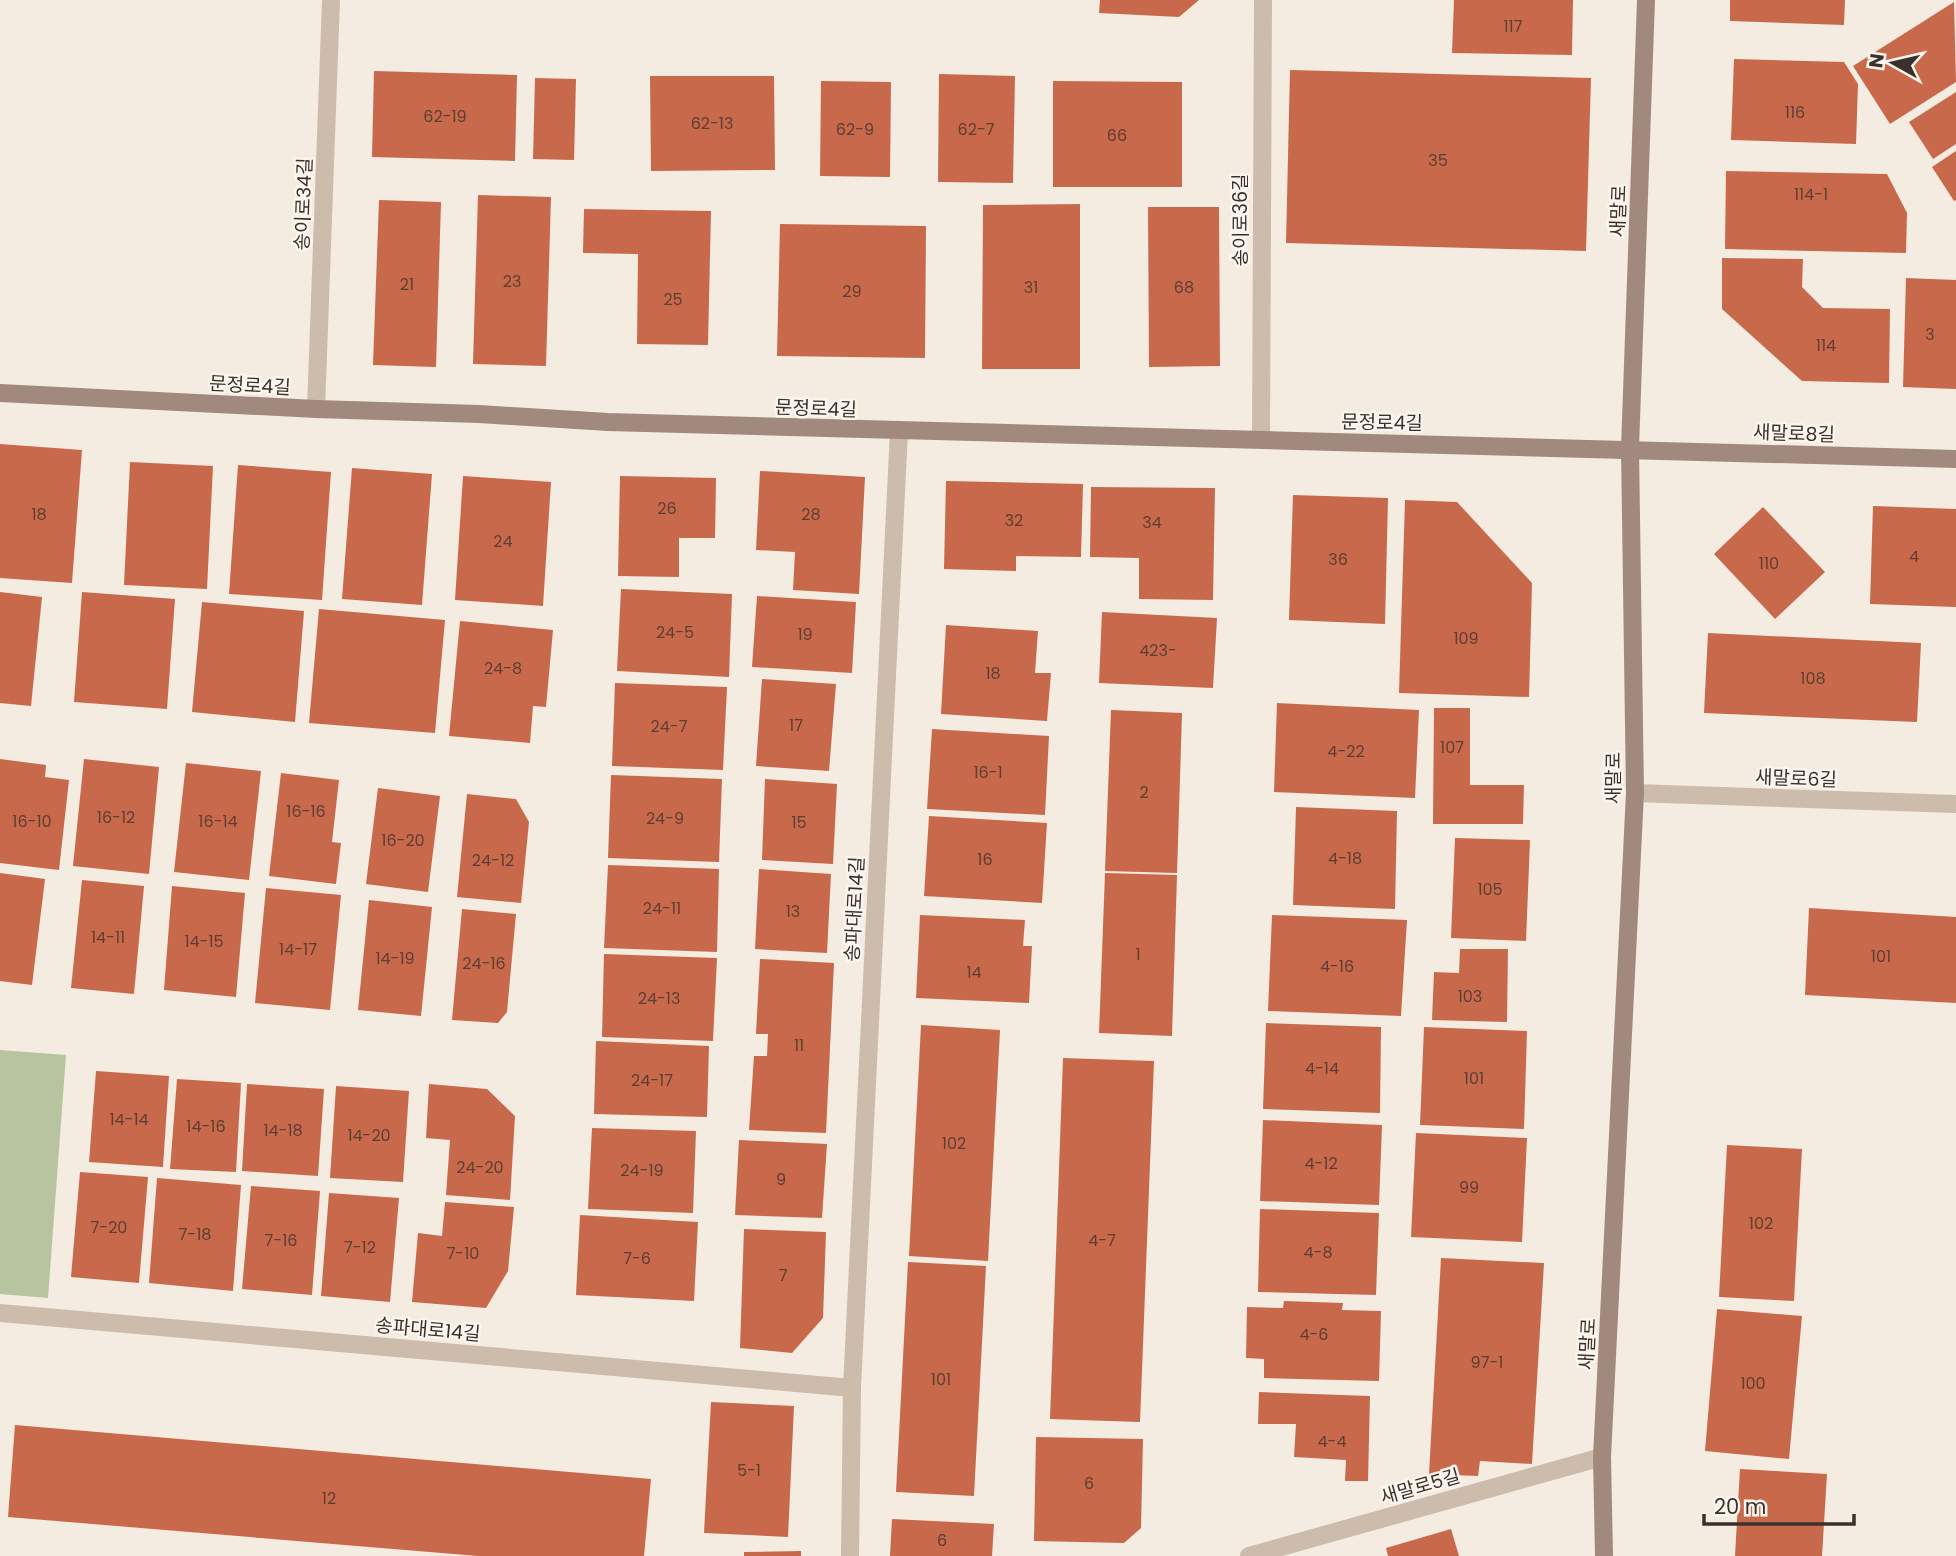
<svg xmlns="http://www.w3.org/2000/svg" width="1956" height="1556" viewBox="0 0 1956 1556" font-family="Poppins,'Noto Sans KR',sans-serif">
<style>
.green{fill:#b8c4a0}
.building{fill:#c8694b}
.lines{fill:none;stroke-linecap:round;stroke-linejoin:round}
.street{stroke:#cdbbac;stroke-width:18}
.secondary{stroke:#a18a7d;stroke-width:18}
.labels{text-anchor:middle;stroke-width:5;stroke-linejoin:round;paint-order:stroke}
.number-label{font-size:16px;fill:#5e3e33}
.street-label{font-size:19px;fill:#3b302b;stroke:#fbf5ee}
</style>
<rect width="100%" height="100%" fill="#f4ebe1"/>
<path class="green" d="M0 1050 66 1055 48 1298 0 1294Z"/>
<g class="building">
<path d="M1100 0H1199L1179 17 1099 13Z"/>
<path d="M1454 0H1573L1572 55 1452 53Z"/>
<path d="M1730 0H1845L1844 25 1730 21Z"/>
<path d="M1954 2 1956 82 1890 124 1853 66Z"/>
<path d="M1734 59 1844 62 1858 84 1856 144 1731 140Z"/>
<path d="M1290 70 1591 78 1586 251 1286 243Z"/>
<path d="M374 71 517 75 515 161 372 157Z"/>
<path d="M939 74 1015 76 1013 183 938 182Z"/>
<path d="M650 76H774L775 170 651 171Z"/>
<path d="M535 78 576 79 574 160 533 159Z"/>
<path d="M821 81 891 82 890 177 820 176Z"/>
<path d="M1053 81 1182 82V187H1053Z"/>
<path d="M1956 92V144L1933 159 1909 122Z"/>
<path d="M1956 151V200L1954 201 1932 167Z"/>
<path d="M1726 171 1887 174 1907 213 1906 253 1725 249Z"/>
<path d="M478 195 551 197 546 366 473 364Z"/>
<path d="M379 200 441 202 436 367 373 365Z"/>
<path d="M1080 204V369H982L983 205Z"/>
<path d="M1148 207H1219L1220 366 1149 367Z"/>
<path d="M584 209 711 211 708 345 637 344 638 254 583 253Z"/>
<path d="M780 224 926 226 925 358 777 356Z"/>
<path d="M1722 258 1803 259 1802 287 1823 308 1890 309 1889 383 1802 381 1722 309Z"/>
<path d="M1906 278 1956 280V389L1903 387Z"/>
<path d="M0 444 82 450 72 583 0 578Z"/>
<path d="M130 462 213 466 207 589 124 585Z"/>
<path d="M238 465 331 472 322 600 229 594Z"/>
<path d="M352 468 432 474 422 605 342 599Z"/>
<path d="M760 471 865 477 859 594 793 590 795 552 756 550Z"/>
<path d="M463 476 551 482 543 606 455 600Z"/>
<path d="M620 476 716 478 715 538H679V577L618 576Z"/>
<path d="M946 481 1083 484 1081 557 1016 556V571L944 569Z"/>
<path d="M1091 487 1215 488 1213 600 1139 599V558L1090 557Z"/>
<path d="M1293 495 1388 498 1385 624 1289 620Z"/>
<path d="M1405 500 1457 502 1532 583 1529 697 1399 693Z"/>
<path d="M1873 506 1956 509V607L1870 604Z"/>
<path d="M1763 507 1825 572 1775 619 1714 554Z"/>
<path d="M621 589 732 594 729 677 617 671Z"/>
<path d="M0 592 42 597 31 706 0 703Z"/>
<path d="M82 592 175 599 167 709 74 702Z"/>
<path d="M757 596 856 602 852 673 752 667Z"/>
<path d="M202 602 304 611 295 722 192 712Z"/>
<path d="M319 609 445 620 435 733 309 723Z"/>
<path d="M1102 612 1217 618 1213 688 1099 683Z"/>
<path d="M460 621 553 630 546 707 533 706 530 743 449 736Z"/>
<path d="M946 625 1038 631 1035 673H1051L1047 721 941 714Z"/>
<path d="M1708 633 1921 643 1917 722 1704 713Z"/>
<path d="M762 679 836 684 829 771 756 766Z"/>
<path d="M615 683 727 687 723 770 612 766Z"/>
<path d="M1277 703 1419 710 1415 798 1274 792Z"/>
<path d="M1434 708H1470V785H1524L1523 824H1433Z"/>
<path d="M1111 710 1182 713 1177 873 1105 871Z"/>
<path d="M932 729 1049 736 1045 815 927 809Z"/>
<path d="M0 759 46 765 45 777 69 780 59 870 0 863Z"/>
<path d="M84 759 159 767 149 874 73 866Z"/>
<path d="M186 763 261 771 249 880 174 872Z"/>
<path d="M281 773 339 780 332 842 341 843 336 884 269 876Z"/>
<path d="M611 775 722 779 719 862 608 858Z"/>
<path d="M765 779 837 784 833 864 762 860Z"/>
<path d="M378 788 440 796 428 892 366 884Z"/>
<path d="M467 794 516 799 529 822 521 903 457 897Z"/>
<path d="M1296 807 1397 811 1395 909 1293 905Z"/>
<path d="M929 816 1047 823 1042 903 924 896Z"/>
<path d="M1455 838 1530 840 1526 941 1451 938Z"/>
<path d="M608 865 719 869 717 952 604 948Z"/>
<path d="M759 869 831 874 827 953 755 949Z"/>
<path d="M0 873 45 879 32 985 0 981Z"/>
<path d="M1105 873 1177 875 1172 1036 1099 1033Z"/>
<path d="M82 880 144 886 134 994 71 988Z"/>
<path d="M172 886 245 893 236 997 164 990Z"/>
<path d="M266 888 341 895 330 1010 255 1003Z"/>
<path d="M369 900 432 907 421 1016 358 1010Z"/>
<path d="M1809 908 1956 917V1003L1805 995Z"/>
<path d="M462 909 516 914 507 1012 498 1023 452 1020Z"/>
<path d="M920 915 1025 920 1023 946H1032L1029 1003 916 998Z"/>
<path d="M1272 915 1407 920 1401 1016 1268 1011Z"/>
<path d="M1460 949H1508L1507 1022 1432 1020 1434 972 1459 973Z"/>
<path d="M604 954 717 958 713 1041 602 1037Z"/>
<path d="M760 959 834 963 826 1133 749 1130 754 1056H767L768 1034H756Z"/>
<path d="M1266 1023 1381 1027 1380 1113 1263 1109Z"/>
<path d="M921 1025 1000 1030 988 1261 909 1256Z"/>
<path d="M1424 1027 1527 1031 1524 1129 1420 1125Z"/>
<path d="M596 1041 709 1046 707 1117 594 1114Z"/>
<path d="M1063 1058 1154 1061 1140 1422 1050 1419Z"/>
<path d="M96 1071 169 1076 163 1167 89 1162Z"/>
<path d="M177 1079 241 1083 236 1172 170 1169Z"/>
<path d="M247 1084 324 1089 318 1176 242 1171Z"/>
<path d="M429 1084 487 1089 515 1116 510 1200 446 1195 450 1140 426 1138Z"/>
<path d="M336 1086 409 1091 403 1182 330 1178Z"/>
<path d="M1263 1120 1382 1125 1379 1205 1260 1201Z"/>
<path d="M592 1128 696 1131 693 1213 588 1209Z"/>
<path d="M1416 1133 1527 1138 1522 1242 1411 1237Z"/>
<path d="M739 1140 827 1144 822 1218 735 1215Z"/>
<path d="M1727 1145 1802 1149 1794 1301 1719 1297Z"/>
<path d="M80 1172 148 1177 139 1283 71 1277Z"/>
<path d="M157 1178 241 1185 233 1291 149 1283Z"/>
<path d="M251 1186 320 1191 312 1295 242 1289Z"/>
<path d="M329 1193 399 1198 390 1302 321 1296Z"/>
<path d="M445 1202 514 1207 508 1271 486 1308 412 1302 418 1233 442 1236Z"/>
<path d="M1260 1209 1379 1213 1376 1295 1258 1292Z"/>
<path d="M580 1215 698 1222 694 1301 576 1295Z"/>
<path d="M744 1229 826 1232 823 1318 792 1353 740 1348Z"/>
<path d="M1441 1258 1544 1263 1532 1464 1480 1461 1478 1476 1429 1474Z"/>
<path d="M908 1262 986 1266 974 1496 896 1492Z"/>
<path d="M1284 1301 1343 1303 1342 1310 1381 1311 1379 1381 1264 1378V1359L1246 1358 1247 1307 1283 1308Z"/>
<path d="M1717 1309 1802 1316 1789 1459 1705 1451Z"/>
<path d="M1259 1392 1370 1396 1368 1481H1345L1346 1460 1294 1457 1296 1424H1258Z"/>
<path d="M711 1402 794 1406 788 1537 704 1533Z"/>
<path d="M15 1425 651 1479 644 1556H478L8 1517Z"/>
<path d="M1036 1437 1143 1439 1141 1528 1124 1543 1034 1541Z"/>
<path d="M1740 1469 1827 1474 1822 1556H1735Z"/>
<path d="M892 1519 994 1524 992 1556H890Z"/>
<path d="M1451 1529 1459 1556H1388L1386 1548Z"/>
<path d="M801 1551V1556H744V1552Z"/>
</g>
<g class="lines">
<g class="street">
<path d="M316 409 331 0"/>
<path d="M1261 440 1263 0"/>
<path d="M1635 793 1956 804"/>
<path d="M0 1313 852 1388"/>
<path d="M850 1556 852 1388 899 431"/>
<path d="M1249 1556 1602 1457"/>
</g>
<g class="secondary">
<path d="M0 393 316 409 479 414 608 422 1956 459"/>
<path d="M1604 1556 1602 1457 1635 793 1630 448 1646 0"/>
</g>
</g>
<g class="labels">
<g class="number-label">
<text x="1513" y="32">117</text>
<text x="1795" y="118">116</text>
<text x="445" y="122">62-19</text>
<text x="712" y="129">62-13</text>
<text x="855" y="135">62-9</text>
<text x="976" y="135">62-7</text>
<text x="1117" y="141">66</text>
<text x="1438" y="166">35</text>
<text x="1811" y="200">114-1</text>
<text x="512" y="287">23</text>
<text x="407" y="290">21</text>
<text x="1031" y="293">31</text>
<text x="1184" y="293">68</text>
<text x="852" y="297">29</text>
<text x="673" y="305">25</text>
<text x="1930" y="340">3</text>
<text x="1826" y="351">114</text>
<text x="667" y="514">26</text>
<text x="39" y="520">18</text>
<text x="811" y="520">28</text>
<text x="1014" y="526">32</text>
<text x="1152" y="528">34</text>
<text x="503" y="547">24</text>
<text x="1914" y="562">4</text>
<text x="1338" y="565">36</text>
<text x="1769" y="569">110</text>
<text x="675" y="638">24-5</text>
<text x="805" y="640">19</text>
<text x="1466" y="644">109</text>
<text x="1158" y="656">423-</text>
<text x="503" y="674">24-8</text>
<text x="993" y="679">18</text>
<text x="1813" y="684">108</text>
<text x="796" y="731">17</text>
<text x="669" y="732">24-7</text>
<text x="1452" y="753">107</text>
<text x="1346" y="757">4-22</text>
<text x="988" y="778">16-1</text>
<text x="1144" y="798">2</text>
<text x="306" y="817">16-16</text>
<text x="116" y="823">16-12</text>
<text x="665" y="824">24-9</text>
<text x="32" y="827">16-10</text>
<text x="218" y="827">16-14</text>
<text x="799" y="828">15</text>
<text x="403" y="846">16-20</text>
<text x="1345" y="864">4-18</text>
<text x="985" y="865">16</text>
<text x="493" y="866">24-12</text>
<text x="1490" y="895">105</text>
<text x="662" y="914">24-11</text>
<text x="793" y="917">13</text>
<text x="108" y="943">14-11</text>
<text x="204" y="947">14-15</text>
<text x="298" y="955">14-17</text>
<text x="1138" y="960">1</text>
<text x="1881" y="962">101</text>
<text x="395" y="964">14-19</text>
<text x="484" y="969">24-16</text>
<text x="1337" y="972">4-16</text>
<text x="974" y="978">14</text>
<text x="1470" y="1002">103</text>
<text x="659" y="1004">24-13</text>
<text x="799" y="1051">11</text>
<text x="1322" y="1074">4-14</text>
<text x="1474" y="1084">101</text>
<text x="652" y="1086">24-17</text>
<text x="129" y="1125">14-14</text>
<text x="206" y="1132">14-16</text>
<text x="283" y="1136">14-18</text>
<text x="369" y="1141">14-20</text>
<text x="954" y="1149">102</text>
<text x="1321" y="1169">4-12</text>
<text x="480" y="1173">24-20</text>
<text x="642" y="1176">24-19</text>
<text x="781" y="1185">9</text>
<text x="1469" y="1193">99</text>
<text x="1761" y="1229">102</text>
<text x="109" y="1233">7-20</text>
<text x="195" y="1240">7-18</text>
<text x="281" y="1246">7-16</text>
<text x="1102" y="1246">4-7</text>
<text x="360" y="1253">7-12</text>
<text x="1318" y="1258">4-8</text>
<text x="463" y="1259">7-10</text>
<text x="637" y="1264">7-6</text>
<text x="783" y="1281">7</text>
<text x="1314" y="1340">4-6</text>
<text x="1487" y="1368">97-1</text>
<text x="941" y="1385">101</text>
<text x="1753" y="1389">100</text>
<text x="1332" y="1447">4-4</text>
<text x="749" y="1476">5-1</text>
<text x="1089" y="1489">6</text>
<text x="329" y="1504">12</text>
<text x="942" y="1546">6</text>
</g>
<g class="street-label">
<text transform="translate(303 204) rotate(-88)" y="7">송이로34길</text>
<text transform="translate(1618 211) rotate(-88)" y="7">새말로</text>
<text transform="translate(1240 220) rotate(-90)" y="7">송이로36길</text>
<text transform="translate(250 385) rotate(3)" y="7">문정로4길</text>
<text transform="translate(816 408) rotate(2)" y="7">문정로4길</text>
<text transform="translate(1382 422) rotate(1)" y="7">문정로4길</text>
<text transform="translate(1794 433) rotate(2)" y="7">새말로8길</text>
<text transform="translate(1613 778) rotate(-90)" y="7">새말로</text>
<text transform="translate(1796 778) rotate(2)" y="7">새말로6길</text>
<text transform="translate(854 909) rotate(-87)" y="7">송파대로14길</text>
<text transform="translate(428 1329) rotate(5)" y="7">송파대로14길</text>
<text transform="translate(1587 1344) rotate(-87)" y="7">새말로</text>
<text transform="translate(1420 1486) rotate(-16)" y="7">새말로5길</text>
</g>
</g>
<g transform="translate(1893 63) rotate(278)" stroke="#fbf5ee" stroke-width="5" paint-order="stroke">
<path d="M0-5L12 26L0 18L-12 26Z" fill="#3b302b"/>
<text y="-10" font-size="19" font-weight="bold" text-anchor="middle" fill="#3b302b">N</text>
</g>
<path d="M1704 1514v10h150v-10" fill="none" stroke="#3b302b" stroke-width="3.5"/>
<text x="1714" y="1514" font-size="21" fill="#3b302b" stroke="#fbf5ee" stroke-width="5" paint-order="stroke">20 m</text>
</svg>
